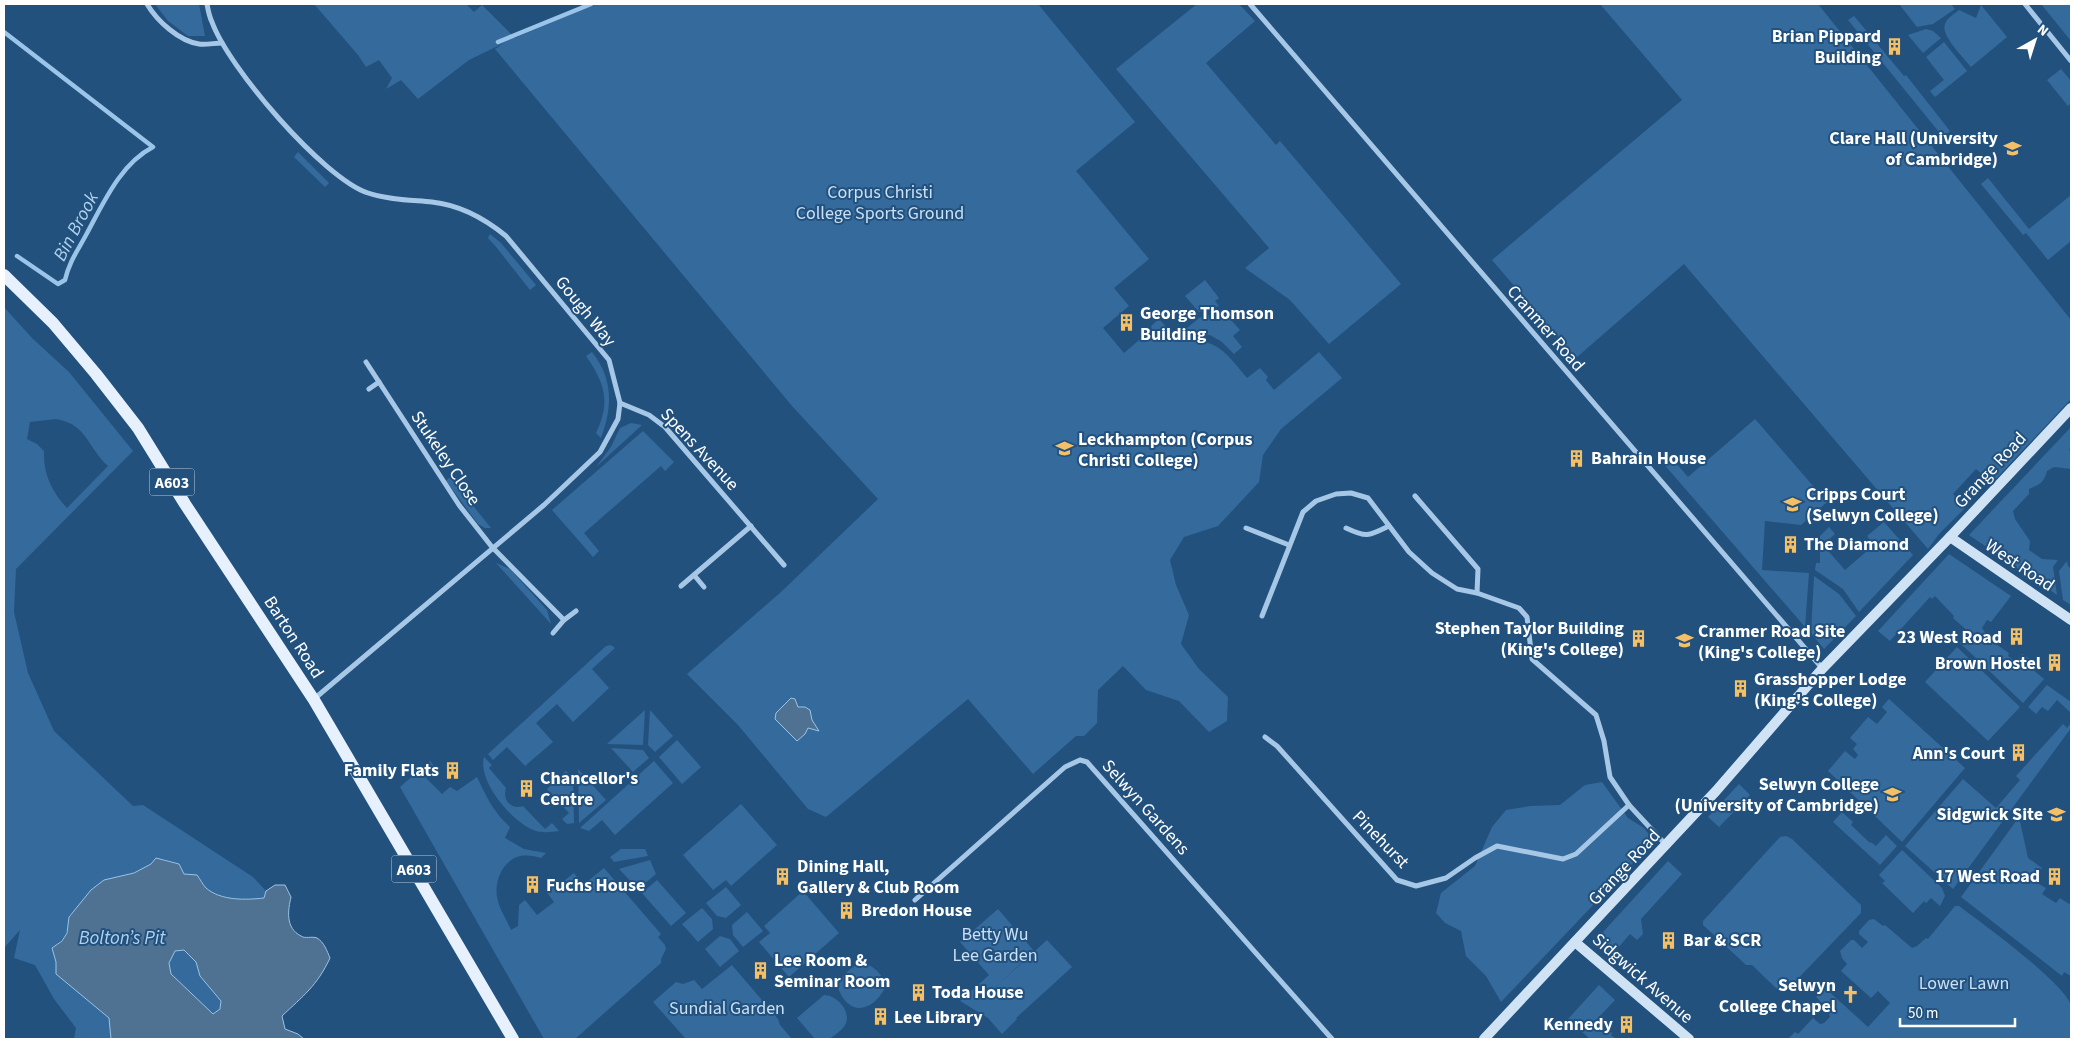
<svg xmlns="http://www.w3.org/2000/svg" width="2075" height="1043" viewBox="0 0 2075 1043" font-family="'Source Sans 3',sans-serif">
<style>
.green{fill:#356a9c;fill-rule:evenodd}
.water{fill:#4f7293;stroke:#9ac4e8;fill-rule:evenodd}
.lines{fill:none;stroke-linecap:round;stroke-linejoin:round}
.stream{stroke:#9ac4e8;stroke-width:4.5}
.street{stroke:#a6c8e6;stroke-width:5}
.secondary{stroke:#d0e3f5;stroke-width:10}
.primary{stroke:#e7f1fd;stroke-width:12}
.labels{text-anchor:middle;stroke-width:4;stroke-linejoin:round;paint-order:stroke}
.shield{fill:#22517e;stroke:#bdcbd8;stroke-width:1}
.shield-label{font-size:16px;font-weight:bold;fill:#fff}
.poi-label{font-size:18px;font-weight:bold;fill:#fff;stroke:#22517e;text-anchor:start}
.park-label{font-size:18px;fill:#c9e0f5;stroke:#22517e}
.street-label{font-size:18px;fill:#fff;stroke:#22517e}
.water-label{font-size:19px;font-style:italic;fill:#b1d2ee;stroke:#22517e}
</style>
<rect width="100%" height="100%" fill="#22517e"/>
<g class="green">
<path d="M155 4H199L205 36H188L168 21Z"/>
<path d="M314 4H466L474 12 482 5 515 38 595 4H1038L1135 122 1076 171 1149 259 1114 288 1129 306 1103 328 1124 353 1152 329 1151 326 1159 319 1179 341C1187 342 1195 341 1203 342 1222 344 1235 364 1247 378L1260 368 1268 377 1266 380 1274 390 1319 352 1342 378 1281 429 1263 455 1259 482 1218 526 1184 537 1170 560 1176 585 1189 615 1181 644 1199 669 1228 697 1227 721 1209 732 1179 701 1146 690 1123 666 1098 690 1097 723 1084 736H1076L1033 774 968 699 826 817 808 809 738 725 687 674 781 592 878 499 792 406 495 49 504 43 469 60 418 99 401 80 386 89 392 78 379 60 366 67 358 55Z"/>
<path d="M1197 4H1239L1255 21 1206 63 1276 145 1280 141 1401 284 1329 344 1290 300 1245 268 1269 248 1116 69Z"/>
<path d="M1600 4H1818L2071 320V399L1992 483 1976 469 1953 494 1966 507 1939 534 1928 549 1684 264 1576 358 1492 260 1682 100Z"/>
<path d="M1899 4H1951L1955 9 1933 24 1917 27Z"/>
<path d="M2041 4H2071V41Z"/>
<path d="M1981 5 2007 37 1971 67C1964 58 1940 35 1945 24 1947 18 1954 14 1959 10L1976 18Z"/>
<path d="M1854 16 1904 76 1906 75 1950 131 1943 137 1848 20Z"/>
<path d="M1926 29 1933 31 1941 38 1923 53 1908 35Z"/>
<path d="M1944 42 1967 71 1935 97 1930 91 1944 80 1926 57Z"/>
<path d="M2061 69 2071 81V103L2068 106 2047 80Z"/>
<path d="M298 152 329 183 325 187 294 157Z"/>
<path d="M1988 178 2029 229 2071 195V241L2048 260 2026 233 2023 235 1981 184Z"/>
<path d="M490 234 501 243 536 285 530 290 497 248 488 238Z"/>
<path d="M1205 280 1219 298 1215 301 1219 306 1199 312 1185 296Z"/>
<path d="M4 307 32 338 69 372 133 451 16 569 14 612 28 673 54 731 133 806 143 805 253 877 266 891 264 898C246 900 221 901 206 888 203 885 200 879 197 875L184 874 179 864 163 859 134 873 104 880 69 916C67 934 67 937 52 948L56 962 57 974 109 1018 111 1039H74L76 1028 54 999 35 965 14 958 20 930 4 948ZM56 419C87 424 87 447 108 466L67 508C52 492 43 474 44 451L37 444 27 439 30 422Z"/>
<path d="M1223 311 1240 330 1233 336 1242 347 1234 354 1222 342 1210 335 1180 334 1199 318Z"/>
<path d="M592 352C613 378 613 407 601 438L596 433C611 403 605 383 586 356Z"/>
<path d="M1755 419 1827 502 1801 525 1765 521 1762 570 1809 573 1805 627 1662 462 1669 455 1688 477Z"/>
<path d="M631 423 642 425 596 467 611 447 620 428Z"/>
<path d="M2071 427V446L2069 450 2071 452V469L2054 467 2047 471C2044 483 2040 484 2029 489V494L2013 511 2015 519 2030 541 2029 550 2042 559 2058 560 2053 567 2057 595 1969 535Z"/>
<path d="M643 431 674 462 665 471 661 466 584 533 599 551 593 557 552 510Z"/>
<path d="M450 477 491 528H485L478 524 446 481Z"/>
<path d="M1884 522 1913 555 1859 612 1843 589 1815 570 1816 563H1820V536L1829 527 1835 534 1823 545 1845 570 1874 545 1867 536Z"/>
<path d="M1949 554 2011 596 1991 622 1987 620 1982 628 1987 635 1984 640 1991 645 1993 642 2009 653 2008 656 2016 662 2022 654 2030 659 2027 665 2044 679 2023 703 1960 643 1970 633 1953 618 1954 616 1935 596 1932 599 1930 597 1890 641 1878 631Z"/>
<path d="M2067 561 2068 566 2071 569V605L2063 600 2059 571Z"/>
<path d="M496 563 510 569 547 610 551 624Z"/>
<path d="M1814 576 1839 594 1856 616 1824 649 1811 633Z"/>
<path d="M611 645 615 648 592 669 609 688 573 722 557 704 536 723 553 742 525 766 507 747 493 760 488 754 606 646Z"/>
<path d="M1957 647 2020 707 1988 741 1925 682Z"/>
<path d="M2047 685 2071 702V713L2057 700 2048 711 2042 707 2036 714 2028 707Z"/>
<path d="M1889 699 1965 768 1902 842 1828 771 1845 751 1855 759 1858 755 1853 749 1857 744 1850 738 1868 717 1877 724 1887 712 1882 707Z"/>
<path d="M645 710 643 745 607 744Z"/>
<path d="M650 710 673 736 655 752 648 745Z"/>
<path d="M2071 723V728L1953 889 1905 846 1963 779 1996 808 2020 780 2016 776 2063 724 2067 728Z"/>
<path d="M677 740 701 767 682 784 659 757Z"/>
<path d="M611 748 643 750 649 758 633 772Z"/>
<path d="M484 757 492 765 489 768 506 788C502 800 511 810 523 806L545 829 552 823 559 831C551 832 543 833 536 831 513 824 477 781 484 757Z"/>
<path d="M430 761 435 767 425 777 442 794 450 787 457 791 477 777C486 796 494 813 510 827L505 838 524 849 546 853 541 858C534 856 525 854 517 857 501 863 493 884 498 901 500 910 507 920 511 930L518 926 519 905 525 900 537 915 554 902 545 890 553 884 556 887 574 873 583 885 604 868 661 934 658 937 665 945 666 949 661 959V963L575 1039H544L400 787Z"/>
<path d="M654 761 673 783 615 835 602 820 589 831 580 828Z"/>
<path d="M578 769 606 800 579 823Z"/>
<path d="M566 771 573 779 574 823 567 824 562 819 569 813 547 789Z"/>
<path d="M1602 782 1628 818 1644 828 1654 841 1501 1002 1486 976 1466 956 1461 931 1445 923 1436 913 1441 893 1475 866 1492 827 1506 810 1530 806 1560 805 1585 785Z"/>
<path d="M1739 784 1750 795 1719 827 1708 817Z"/>
<path d="M741 804 777 845 731 886 726 880 713 890 683 855Z"/>
<path d="M1842 812 1853 822 1851 825 1870 843 1871 842 1876 846 1886 835 1897 846 1880 865 1833 822Z"/>
<path d="M2019 817 2028 858 2042 868 2034 881 2046 888 2042 894 2056 903 2060 898 2069 904 2071 902V976L2064 972 2062 976 1961 897Z"/>
<path d="M1786 836 1792 839 1861 905V913L1786 991 1780 992 1752 965H1746L1703 925V921L1780 837Z"/>
<path d="M621 849H645L648 856 614 862 610 857Z"/>
<path d="M1902 850 1942 888 1945 896 1940 906 1931 898 1926 903 1924 901 1913 913 1882 883 1885 881 1879 875Z"/>
<path d="M650 860 656 874 638 889 619 869Z"/>
<path d="M1668 861 1682 874 1641 919 1643 934 1637 940 1630 934 1610 957 1593 943Z"/>
<path d="M657 880 686 913 671 926 642 893Z"/>
<path d="M726 887 741 905 726 918 717 916 706 903Z"/>
<path d="M803 891 839 933 789 977 759 942 770 933 764 926Z"/>
<path d="M1955 906H1959C1982 923 2063 982 2071 1005 2074 1012 2071 1031 2071 1039H1788L1795 1032 1798 1034 1813 1018 1820 1024 1824 1023 1830 1017 1829 1014 1831 1012 1816 997 1825 988 1868 1027 1890 1003 1878 991 1871 998 1841 971 1847 964 1842 958 1840 951 1851 940H1854L1862 948 1868 942 1859 934V931L1869 920 1874 919 1883 926 1885 925 1912 948 1917 946 1926 938 1928 939Z"/>
<path d="M702 908 712 919 713 929 698 942 682 924Z"/>
<path d="M998 909 1034 951 991 991 1047 940 1072 967 1016 1018 1017 1019 1002 1034 988 1018 960 1001 989 975 960 942Z"/>
<path d="M747 912 763 931 743 947 733 935 732 925Z"/>
<path d="M720 936 730 939 739 951 720 967 705 949Z"/>
<path d="M184 950 196 962 200 976 221 1001 220 1009 213 1014 171 974 169 963 175 951Z"/>
<path d="M861 963C873 964 885 976 885 988 872 1012 849 1017 838 988 839 977 851 967 861 963Z"/>
<path d="M732 965 778 1019 780 1025 792 1039H686L653 1002 676 982 683 984 694 980 702 989Z"/>
<path d="M1599 985 1615 1000 1597 1019 1612 1033 1611 1035 1616 1039H1590L1568 1019Z"/>
<path d="M824 995C836 995 851 1010 846 1023 844 1029 835 1035 829 1039H815L797 1018Z"/>
</g>
<g class="water">
<path d="M791 698 795 699 798 707H805L810 710 812 720 819 731 808 728 805 734 797 741 775 719 776 713Z"/>
<path d="M156 858 179 864 184 874 197 875C200 879 203 885 206 888 221 901 246 900 264 898L266 891 275 885H285L291 897C288 910 285 928 301 936 305 939 312 936 317 938 324 942 327 951 330 958 317 986 303 996 282 1016L285 1029 298 1034 304 1039H111L109 1018 56 974V962L52 948 62 941 67 933 69 917 91 890 104 880 134 873 151 864ZM184 950 196 962 200 976 221 1001 220 1009 213 1014 171 974 169 963 175 951Z"/>
</g>
<g class="lines">
<g class="stream">
<path d="M4 32 153 147C120 164 103 204 86 235 78 250 69 262 65 280L58 284 17 256"/>
<path d="M498 42 591 4"/>
</g>
<g class="street">
<path d="M147 4C157 21 179 41 199 44 206 45 215 43 222 43"/>
<path d="M207 4C208 10 209 16 212 22 228 67 323 178 368 193 389 200 411 200 432 202 460 205 484 218 506 236L609 360 620 403 618 419 600 452 544 505 314 699"/>
<path d="M1250 4 1822 668"/>
<path d="M2025 4 2071 61"/>
<path d="M366 362 459 505 492 547 564 620"/>
<path d="M369 389 379 382"/>
<path d="M620 403 649 415 665 427 784 565"/>
<path d="M1415 496 1478 569 1477 593"/>
<path d="M1246 528 1289 545"/>
<path d="M1346 528C1367 538 1369 536 1389 526"/>
<path d="M694 575 704 587"/>
<path d="M681 586 751 526"/>
<path d="M1262 616 1303 512 1316 501 1336 494 1351 493 1368 498 1409 552 1432 573 1457 589 1477 593 1519 608 1527 617 1532 659 1596 715 1604 741 1610 777 1629 805 1666 845"/>
<path d="M553 633 564 620 576 611"/>
<path d="M1265 737 1277 746 1397 880 1416 886 1446 878 1475 858 1497 846 1563 859 1576 854 1629 805"/>
<path d="M915 900 1065 767 1080 760 1087 762 1332 1039"/>
</g>
<g class="secondary">
<path d="M1950 537 2071 620"/>
<path d="M1575 942 1689 1039"/>
<path d="M1484 1039 1716 791 1822 669 1950 537 2071 408"/>
</g>
<path class="primary" d="M4 275 53 323 96 374 138 428 185 504 314 700 513 1039"/>
</g>
<defs>
<symbol id="building-bare" viewBox="-9 -9 18 18"><path d="M-4-6H4V6H1V3H-1V6H-4ZM-2.5-4.3h1.7v1.8h-1.7ZM.8-4.3h1.7v1.8H.8ZM-2.5-1h1.7V.8h-1.7ZM.8-1h1.7V.8H.8Z" fill="#f3c068" stroke="#22517e" stroke-width="2.5" paint-order="stroke"/></symbol>
<symbol id="university-bare" viewBox="-9 -9 18 18"><path d="M0-5L7-2L0 1L-7-2ZM-4 1L0 2.5L4 1V4Q0 6-4 4Z" fill="#f3c068" stroke="#22517e" stroke-width="2.5" paint-order="stroke"/></symbol>
<symbol id="church-bare" viewBox="-9 -9 18 18"><path d="M-1.2-6h2.4v3.5h3.3v2.4h-3.3V6h-2.4V-.1h-3.3v-2.4h3.3Z" fill="#f3c068" stroke="#22517e" stroke-width="2.5" paint-order="stroke"/></symbol>
</defs>
<g fill-rule="evenodd">
<use href="#building-bare" x="1882" y="34" width="25" height="25"/>
<use href="#university-bare" x="2000" y="136" width="25" height="25"/>
<use href="#building-bare" x="1114" y="310" width="25" height="25"/>
<use href="#university-bare" x="1052" y="436" width="25" height="25"/>
<use href="#building-bare" x="1564" y="446" width="25" height="25"/>
<use href="#university-bare" x="1780" y="492" width="25" height="25"/>
<use href="#building-bare" x="1778" y="532" width="25" height="25"/>
<use href="#building-bare" x="2004" y="624" width="25" height="25"/>
<use href="#building-bare" x="1626" y="626" width="25" height="25"/>
<use href="#university-bare" x="1672" y="628" width="25" height="25"/>
<use href="#building-bare" x="2042" y="650" width="25" height="25"/>
<use href="#building-bare" x="1728" y="676" width="25" height="25"/>
<use href="#building-bare" x="2006" y="740" width="25" height="25"/>
<use href="#building-bare" x="440" y="758" width="25" height="25"/>
<use href="#building-bare" x="514" y="776" width="25" height="25"/>
<use href="#university-bare" x="1880" y="782" width="25" height="25"/>
<use href="#university-bare" x="2044" y="802" width="25" height="25"/>
<use href="#building-bare" x="770" y="864" width="25" height="25"/>
<use href="#building-bare" x="2042" y="864" width="25" height="25"/>
<use href="#building-bare" x="520" y="872" width="25" height="25"/>
<use href="#building-bare" x="834" y="898" width="25" height="25"/>
<use href="#building-bare" x="1656" y="928" width="25" height="25"/>
<use href="#building-bare" x="748" y="958" width="25" height="25"/>
<use href="#building-bare" x="906" y="980" width="25" height="25"/>
<use href="#church-bare" x="1838" y="982" width="25" height="25"/>
<use href="#building-bare" x="868" y="1004" width="25" height="25"/>
<use href="#building-bare" x="1614" y="1012" width="25" height="25"/>
</g>
<g class="labels">
<g class="shield">
<rect x="149.5" y="468.5" width="45" height="27" rx="4"/>
<rect x="391.5" y="855.5" width="45" height="27" rx="4"/>
</g>
<g class="shield-label">
<text x="172" y="488">A603</text>
<text x="414" y="875">A603</text>
</g>
<g class="poi-label">
<text x="1881" y="42" text-anchor="end">Brian Pippard<tspan x="1881" dy="21">Building</tspan></text>
<text x="1998" y="144" text-anchor="end">Clare Hall (University<tspan x="1998" dy="21">of Cambridge)</tspan></text>
<text x="1140" y="319">George Thomson<tspan x="1140" dy="21">Building</tspan></text>
<text x="1078" y="445">Leckhampton (Corpus<tspan x="1078" dy="21">Christi College)</tspan></text>
<text x="1591" y="464">Bahrain House</text>
<text x="1806" y="500">Cripps Court<tspan x="1806" dy="21">(Selwyn College)</tspan></text>
<text x="1804" y="550">The Diamond</text>
<text x="1624" y="634" text-anchor="end">Stephen Taylor Building<tspan x="1624" dy="21">(King's College)</tspan></text>
<text x="1698" y="637">Cranmer Road Site<tspan x="1698" dy="21">(King's College)</tspan></text>
<text x="2002" y="643" text-anchor="end">23 West Road</text>
<text x="2041" y="669" text-anchor="end">Brown Hostel</text>
<text x="1754" y="685">Grasshopper Lodge<tspan x="1754" dy="21">(King's College)</tspan></text>
<text x="2005" y="759" text-anchor="end">Ann's Court</text>
<text x="439" y="776" text-anchor="end">Family Flats</text>
<text x="540" y="784">Chancellor's<tspan x="540" dy="21">Centre</tspan></text>
<text x="1879" y="790" text-anchor="end">Selwyn College<tspan x="1879" dy="21">(University of Cambridge)</tspan></text>
<text x="2043" y="820" text-anchor="end">Sidgwick Site</text>
<text x="797" y="872">Dining Hall,<tspan x="797" dy="21">Gallery &amp; Club Room</tspan></text>
<text x="2040" y="882" text-anchor="end">17 West Road</text>
<text x="546" y="891">Fuchs House</text>
<text x="861" y="916">Bredon House</text>
<text x="1683" y="946">Bar &amp; SCR</text>
<text x="774" y="966">Lee Room &amp;<tspan x="774" dy="21">Seminar Room</tspan></text>
<text x="1836" y="991" text-anchor="end">Selwyn<tspan x="1836" dy="21">College Chapel</tspan></text>
<text x="932" y="998">Toda House</text>
<text x="894" y="1023">Lee Library</text>
<text x="1613" y="1030" text-anchor="end">Kennedy</text>
</g>
<g class="park-label">
<text x="880" y="198">Corpus Christi<tspan x="880" dy="21">College Sports Ground</tspan></text>
<text x="995" y="940">Betty Wu<tspan x="995" dy="21">Lee Garden</tspan></text>
<text x="1964" y="989">Lower Lawn</text>
<text x="727" y="1014">Sundial Garden</text>
</g>
<g class="street-label">
<text transform="translate(586 311) rotate(51)" y="6">Gough Way</text>
<text transform="translate(1546 328) rotate(49)" y="6">Cranmer Road</text>
<text transform="translate(700 449) rotate(47)" y="6">Spens Avenue</text>
<text transform="translate(446 458) rotate(56)" y="6">Stukeley Close</text>
<text transform="translate(1990 470) rotate(-47)" y="6">Grange Road</text>
<text transform="translate(2020 565) rotate(34)" y="6">West Road</text>
<text transform="translate(294 637) rotate(57)" y="6">Barton Road</text>
<text transform="translate(1146 807) rotate(48)" y="6">Selwyn Gardens</text>
<text transform="translate(1381 839) rotate(46)" y="6">Pinehurst</text>
<text transform="translate(1624 867) rotate(-47)" y="6">Grange Road</text>
<text transform="translate(1643 978) rotate(41)" y="6">Sidgwick Avenue</text>
</g>
<g class="water-label">
<text transform="translate(75 226) rotate(-62)" y="7">Bin Brook</text>
<text x="122" y="944">Bolton’s Pit</text>
</g>
</g>
<rect width="2075" height="1043" fill="none" stroke="#ffffff" stroke-width="10"/>
<g transform="translate(2035 40) rotate(39)" stroke="#22517e" stroke-width="4" paint-order="stroke">
<path d="M0-4L9 19L0 12L-9 19Z" fill="#ffffff"/>
<text y="-8" font-size="14" font-weight="bold" text-anchor="middle" fill="#ffffff">N</text>
</g>
<path d="M1900 1018v8h115v-8" fill="none" stroke="#ffffff" stroke-width="2.5"/>
<text x="1908" y="1018" font-size="15" fill="#ffffff" stroke="#22517e" stroke-width="4" paint-order="stroke">50 m</text>
</svg>
